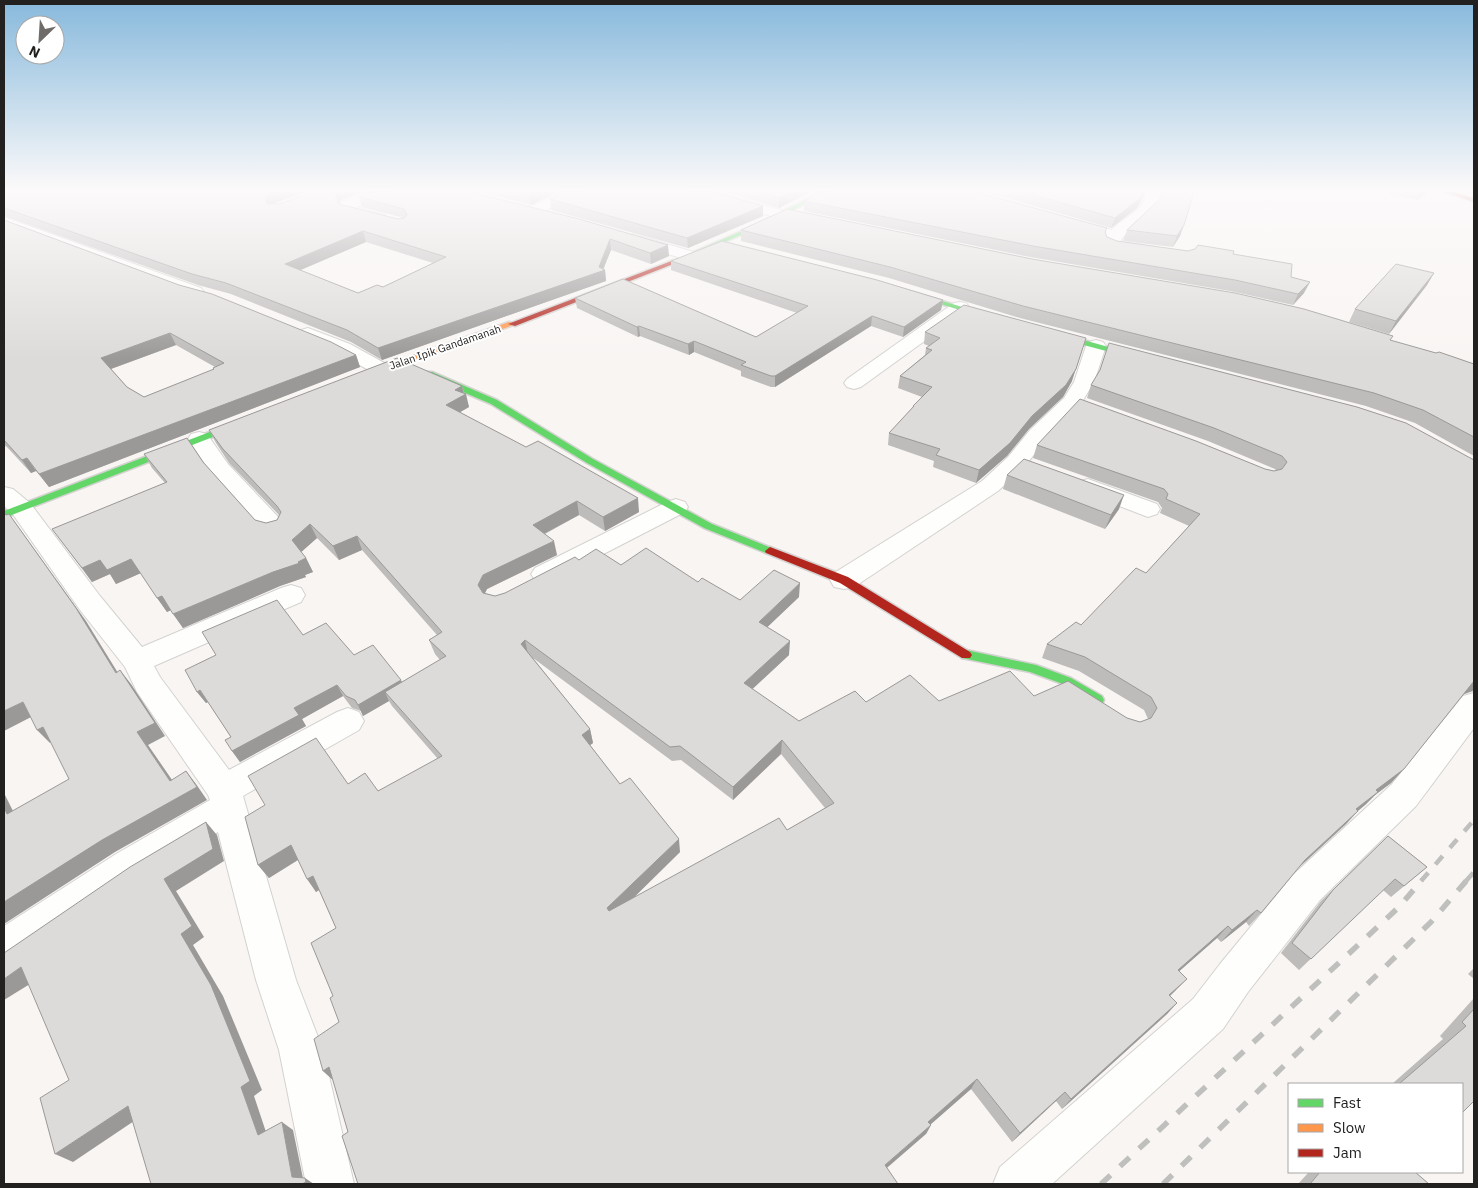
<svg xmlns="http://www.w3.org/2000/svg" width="1478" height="1188" viewBox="0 0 1478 1188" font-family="'IBM Plex Sans',sans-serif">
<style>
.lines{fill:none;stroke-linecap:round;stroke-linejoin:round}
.street-casing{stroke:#d4d2d0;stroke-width:2}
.fast-casing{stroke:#d4d2d0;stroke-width:3}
.slow-casing{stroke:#d4d2d0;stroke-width:3}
.jam-casing{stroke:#d4d2d0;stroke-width:3}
.street{fill:#fefefd;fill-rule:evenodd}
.fast{fill:#63d668;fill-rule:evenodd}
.slow{fill:#ff974d;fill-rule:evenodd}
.jam{fill:#b3261e;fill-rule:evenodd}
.rail-far1{stroke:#bfbfbe;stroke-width:4.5;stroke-dasharray:11 11;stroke-linecap:butt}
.rail{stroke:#bfbfbe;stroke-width:5.5;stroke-dasharray:13 13;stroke-linecap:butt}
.wall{fill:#bebcbb;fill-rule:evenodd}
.shaded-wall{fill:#9b9998}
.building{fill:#dddbd9;stroke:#9b9998;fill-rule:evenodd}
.labels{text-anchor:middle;stroke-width:4;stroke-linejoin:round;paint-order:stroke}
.far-street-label{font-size:11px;fill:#23211f;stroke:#fff}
</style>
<rect width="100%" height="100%" fill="#f8f5f3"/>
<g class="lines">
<defs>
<g id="street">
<path d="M368 192H389L387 195 356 207 385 215 387 218 385 221 380 222 343 212 340 205 342 202Z"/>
<path d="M562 192H581L538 214H528L526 211 528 208Z"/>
<path d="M692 192H716L787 212 789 215 787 218 782 219 694 195Z"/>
<path d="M1146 192H1160C1160 217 1129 223 1120 242L1127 247 1125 250C1117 252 1108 251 1103 244L1107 237 1065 226 1063 223 1065 220 1070 219 1112 230C1123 217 1146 211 1146 192Z"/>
<path d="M4 217 201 288 204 292 201 296 195 297 189 296 4 226Z"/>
<path d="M633 234 697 253 699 256 697 259 691 261 628 242 625 239 628 236Z"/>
<path d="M960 302 966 303 969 307 966 311 861 387 854 389 847 387 844 383 847 379 954 303Z"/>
<path d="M308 328 350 344 388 365 391 369 388 373 381 375 374 373 336 352 301 338 299 334 301 330Z"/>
<path d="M1096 340 1103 342 1106 346 1094 382 1082 402 1046 440 1024 467 998 491 854 587 844 589 834 587 830 580 834 573 982 481 1008 457 1030 430 1064 398 1074 382 1086 346 1089 342Z"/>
<path d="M199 432 207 434 228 464 282 521 286 527 282 533 273 535 264 533 212 474 188 439 191 434Z"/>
<path d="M1088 479 1157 504 1160 509 1157 514 1148 517 1080 491 1076 486 1080 481Z"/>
<path d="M4 487 13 489 30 503 100 596 142 647 281 588 291 585 301 588 305 595 301 602 154 666 160 677 229 770 337 712 348 708 359 712 364 721 359 730 243 796 296 980 323 1050 354 1184H306L279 1050 256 980 218 832 142 878 18 963 4 969V926L116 854 210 800 208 795 137 692 125 667 80 610 12 513 4 506Z"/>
<path d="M676 499 685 502 688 507 685 512 553 580 544 583 535 580 531 574 535 568 667 502Z"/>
<path d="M1474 693V728L1416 806 1320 900 1248 992 1223 1029 1052 1184H993L1000 1167 1193 999 1220 964 1294 874 1392 784 1463 696Z"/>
</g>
<g id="fast">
<path d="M821 192H829L757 228 676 263 671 262 753 226Z"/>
<path d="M905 291H909L999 318 992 320 905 293Z"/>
<path d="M1046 331H1052L1147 358 1140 360 1046 335Z"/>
<path d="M426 372H432L497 400 593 459 712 524 774 549 775 551 774 553H766L704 528 587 463 491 404 426 376Z"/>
<path d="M246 418 250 421 249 423 4 518V511Z"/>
<path d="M966 650 1036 665 1071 678 1102 696 1104 700 1102 704 1098 705 1063 684 1030 672 962 658 960 655 962 652Z"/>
</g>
<path id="slow" d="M509 322 516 324 373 375 366 373Z"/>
<g id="jam">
<path d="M1443 192H1454L1474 198V202Z"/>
<path d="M674 260 677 262 676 263 515 326 508 324Z"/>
<path d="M770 547 848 577 970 652 972 655 970 658H962L840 583 766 553 765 551Z"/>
</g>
</defs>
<use href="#street" class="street-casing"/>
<use href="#fast" class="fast-casing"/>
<use href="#slow" class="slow-casing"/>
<use href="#jam" class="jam-casing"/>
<use href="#street" class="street"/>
<use href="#fast" class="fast"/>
<use href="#slow" class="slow"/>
<use href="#jam" class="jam"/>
<g class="rail-far1">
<path d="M1421 881 1474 820"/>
<path d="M1466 881 1474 872"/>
</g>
<g class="rail">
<path d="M1101 1184 1399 907 1422 880"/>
<path d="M1163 1184 1431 922 1467 880"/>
</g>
</g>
<g class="wall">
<path d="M4 192H305L273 204 341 200 339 204 398 219 404 218 362 207 359 197 470 192 669 256 651 264 611 250 603 269 605 270 606 281 382 360 351 342 231 294 198 285 4 216ZM366 242 433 263 383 287 358 293 300 270Z"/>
<path d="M482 192H557L531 205Z"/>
<path d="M725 192H810L779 208Z"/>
<path d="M986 192H1145L1143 198 1137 208 1111 228Z"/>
<path d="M1162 192H1194L1180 236 1173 247 1123 241 1127 230 1160 199Z"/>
<path d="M1384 192H1428L1417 200Z"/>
<path d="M550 199 763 206V216L688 248 551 210Z"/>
<path d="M804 201 1105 234 1107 237 1117 241 1188 251 1233 254 1291 277 1304 293 1293 305 1230 291 1030 257 804 211Z"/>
<path d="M4 220 356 355 360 367 49 487 36 471 31 473 6 446 4 447ZM176 345 215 367 213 368V370L144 397 127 387 111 369Z"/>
<path d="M741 230 1390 340 1474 364V456L1415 423 1366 406 1020 318 889 278 741 241Z"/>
<path d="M671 261 943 300 941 310 903 337 871 326 775 387H771L741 376V371L694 352 689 355 640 336 638 337 577 308 575 298 756 337 797 313 671 270Z"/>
<path d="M1434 273 1427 285 1389 334 1349 322 1355 309Z"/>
<path d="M925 332 1072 381 1063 397 1029 429 1007 456 976 483 933 467 934 461 888 445 889 433 912 409 913 406 922 397 898 388 900 376 925 355 926 348 929 346 924 344Z"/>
<path d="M1091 385 1474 460V692V691L1464 694 1391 783 1375 795 1365 805 1358 811 1346 824 1299 867 1261 913 1249 926 1246 922 1221 942 1217 938 1179 971 1176 990 1170 996 1177 1003 1167 1014 1062 1109 1056 1101 1012 1142 971 1089 930 1125H931L926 1134 348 1132 333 1080 323 1071 339 1022 333 996 336 928 319 890 316 892 298 860 269 878 258 865 348 784 378 791 438 759 392 706 389 701 363 716 361 711 352 708 343 696 302 719 306 726 240 762 232 751 231 737 208 702 206 703 197 692 303 635 354 655 402 682 440 660 435 654 429 640 437 635 362 550 339 560 317 538 301 552 306 558 313 572 305 575 306 577 280 586 183 628 171 610 167 612 141 573 116 584 110 574 92 582 52 529 165 483 152 468 144 454 203 462 255 520 266 523 277 520 279 515 229 463 216 443 209 430 462 386 469 407 460 412 639 512 605 531 579 515 545 534 557 555 487 589 485 593 495 596 505 593 579 560 621 565 698 582 740 600 799 597 767 627 789 655 752 689 799 721 866 702 939 701 1034 696 1127 718 1140 722 1148 719 1144 710 1079 671 1042 658 1047 644 1081 625 1146 573 1189 526 1160 513 1162 508 1158 502 1033 458 1037 445 1265 469 1274 471H1276L1275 469 1208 441 1087 398ZM533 658 672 761 681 760 733 800 781 754 825 808 787 830 633 898 680 852 620 784 590 745 593 743 590 729Z"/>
<path d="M1007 475 1119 509 1105 529 1003 489Z"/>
<path d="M1388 836 1427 867 1391 897 1383 890 1299 970 1281 953 1321 901Z"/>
<path d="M1474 968V979L1468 974Z"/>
<path d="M1474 998V1101L1462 1084H1392L1443 1039 1440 1036Z"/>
<path d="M1309 1172H1415L1429 1184H1298Z"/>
</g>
<g class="shaded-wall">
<path d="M273 192H305L271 204 268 210 265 200 268 194Z"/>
<path d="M336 192H362L341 200 338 204 335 194Z"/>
<path d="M535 192H557L531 205 529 195Z"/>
<path d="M790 192H810L779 208V198Z"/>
<path d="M1143 192H1145L1143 198 1137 208 1111 228 1115 218Z"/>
<path d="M1421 192H1428L1417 200Z"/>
<path d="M763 206V216L688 248 687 238Z"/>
<path d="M1184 225 1180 236 1173 247 1177 236Z"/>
<path d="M363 231 366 242 289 275 285 264Z"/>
<path d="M610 239 611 250 603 270H605L606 281 382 360 378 348 599 267Z"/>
<path d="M668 245 669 256 651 264 650 253Z"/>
<path d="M1434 273 1427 285 1389 334 1396 321Z"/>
<path d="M1310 282 1304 293 1293 305 1298 294Z"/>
<path d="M943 300 941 310 903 337 904 327Z"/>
<path d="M872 316 871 326 775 387V376Z"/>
<path d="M639 326 640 336 638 337 637 327Z"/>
<path d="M170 333 176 345 108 370 101 358Z"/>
<path d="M1086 338 1072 381 1063 397 1029 429 1007 456 976 483 979 470Z"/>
<path d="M694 341V352L689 355 688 344Z"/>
<path d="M356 355 360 367 49 487 39 474Z"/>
<path d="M462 386 464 395 466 394 469 407 450 418 446 405 455 390Z"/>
<path d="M27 458 36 471 31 473 22 460Z"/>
<path d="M1124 495 1119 509 1105 529 1111 515Z"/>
<path d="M638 498 639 512 605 531 603 517Z"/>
<path d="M577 501 579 515 536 538 533 525Z"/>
<path d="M9 514 86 621 126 686 116 673Z"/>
<path d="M310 524 317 538 299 554 292 540Z"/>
<path d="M357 536 362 550 339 560 333 546Z"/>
<path d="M554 541 557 555 487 589 482 599 478 585 483 575Z"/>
<path d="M306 558 313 572 305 575 306 577 280 586 183 628 173 614Z"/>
<path d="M131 559 141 573 116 584 110 574 92 582 82 568 100 560Z"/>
<path d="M800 583 799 597 758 636 759 622Z"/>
<path d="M162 596 171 610 167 612 157 598Z"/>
<path d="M525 640 528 654 521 644Z"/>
<path d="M790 641 789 655 744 697V683Z"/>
<path d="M120 670 131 684 165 736 148 745 181 793 170 781 137 732Z"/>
<path d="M401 680 406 692H385L389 701 363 716 358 705Z"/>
<path d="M1474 681V690L1462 695Z"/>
<path d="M337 685 343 696 302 719 306 726 240 762 232 751 294 708Z"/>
<path d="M200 690 208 702 206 703 197 692Z"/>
<path d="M23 702 35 715 4 731V711Z"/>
<path d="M43 727 55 740 50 743 37 730Z"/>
<path d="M590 729 593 743 585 749 582 735Z"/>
<path d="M782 740 781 754 733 800V787Z"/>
<path d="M1404 769 1391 783 1375 795 1365 805 1344 822 1356 809 1376 790Z"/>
<path d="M186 771 196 784 207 800 115 852 4 924V902Z"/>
<path d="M4 793 21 827 7 814 4 808Z"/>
<path d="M1358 811 1346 824 1293 873 1305 860Z"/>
<path d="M206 822 217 835 224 861 176 891 204 937 193 945 223 996 262 1090 254 1096 270 1144 258 1135 181 934 164 879Z"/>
<path d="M679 839 680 852 610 921 607 908Z"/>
<path d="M291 845 301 858 269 878 258 865Z"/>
<path d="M313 876 322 888 316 892 307 879Z"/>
<path d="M1257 910 1246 922 1221 942 1232 930Z"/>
<path d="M1228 926 1217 938 1167 982 1178 970Z"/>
<path d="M21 967 38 979 4 1000V979Z"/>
<path d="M1187 979 1176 990 1159 1006 1169 995Z"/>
<path d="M1177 1003 1167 1014 1062 1109 1071 1099Z"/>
<path d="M329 1067 334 1081 323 1071Z"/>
<path d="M977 1079 971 1089 923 1131 928 1122Z"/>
<path d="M1065 1092 1056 1101 1012 1142 1020 1133Z"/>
<path d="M128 1106 143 1115 73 1162 55 1154Z"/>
<path d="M282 1122 293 1130 304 1183 305 1178 314 1184H302L292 1177Z"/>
<path d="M931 1125 926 1134 881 1173 885 1165Z"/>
</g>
<g class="building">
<path d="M4 192H273L268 194 265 200 268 204H279L313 192H336L335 194 339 204 398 219 404 218 407 215 404 209 359 197 370 192H470L579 219 668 245 650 253 610 239 599 267 605 270 378 348 347 330 226 283 192 274 4 208ZM363 231 446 257 383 287 377 285 358 293 285 264Z"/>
<path d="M519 192H535L529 195Z"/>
<path d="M563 192H714L763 206 687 238 550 199Z"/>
<path d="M761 192H790L779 198Z"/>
<path d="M819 192H976L1107 228 1105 232 1107 237 1117 241 1188 251 1195 249 1198 245 1234 251 1233 254 1292 264 1291 277 1310 282 1298 294 1235 280 1033 246 804 201Z"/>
<path d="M1023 192H1143L1140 198 1115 218Z"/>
<path d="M1163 192H1194L1184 225 1177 236 1127 230 1160 199Z"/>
<path d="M787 209 1032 259 1235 293 1304 309 1393 336 1390 340 1436 353 1439 352 1474 364V437L1423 410 1374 393 1023 306 890 267 741 230Z"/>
<path d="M4 220 179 285 212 294 331 342 356 355 39 474 27 458 22 460 4 440ZM170 333 224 363 213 368 214 369 144 397 127 387 101 358Z"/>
<path d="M722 241 877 280 943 300 904 327 872 316 775 376H771L741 365 746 362 694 341 688 344 639 326 637 327 575 298 623 279 756 337 808 306 671 261Z"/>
<path d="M1396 264 1434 273 1396 321 1355 309Z"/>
<path d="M964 305 1086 338 1076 369 1066 385 1032 416 1010 443 979 470 936 455 940 449 889 433 914 406H913L932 387 900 376 932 350 926 348 940 338 925 332Z"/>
<path d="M1109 343 1357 407 1406 423 1474 460V681L1404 769 1376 790 1378 792 1356 809 1358 811 1305 860 1261 913 1257 910 1232 930 1228 926 1178 970 1187 979 1169 995 1177 1003 1071 1099 1065 1092 1020 1133 977 1079 928 1122 931 1125 885 1165 898 1184H358L342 1136 348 1132 329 1067 323 1071 314 1039 339 1022 330 998 333 996 311 943 336 928 313 876 307 879 291 845 258 865 245 817 265 805 248 776 316 738 348 784 365 773 378 791 442 756 385 692 446 656 429 640 442 632 357 536 333 546 310 524 292 540 306 558 298 562 300 563 273 572 173 614 162 596 157 598 131 559 107 570 100 560 82 568 52 529 167 482 144 454 187 438 203 462 255 520 266 523 277 520 281 512 277 506 223 449 209 430 397 358 462 386 455 390 466 394 446 405 526 447 538 441 638 498 603 517 577 501 533 525 554 541 483 575 478 585 483 593 495 596 505 593 575 557 579 560 596 549 621 565 646 548 698 582 702 578 740 600 774 570 800 583 759 622 790 641 744 683 799 721 855 691 866 702 910 675 939 701 1010 671 1034 696 1068 681 1127 718 1140 722 1151 718 1157 708 1151 697 1085 657 1047 644 1076 622 1081 625 1136 568 1146 573 1200 514 1166 499 1168 494 1164 489 1037 445 1080 399 1196 441 1265 469 1274 471 1282 469 1287 462 1282 456 1214 428 1091 385 1100 370ZM525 640 670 747 680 746 733 787 782 740 834 803 787 830 779 818 609 911 607 908 679 839 630 778 620 784 582 735 590 729 521 644Z"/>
<path d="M1024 459 1124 495 1111 515 1007 475Z"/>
<path d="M4 513 6 515 9 514 76 608 116 673 120 670 155 723 137 732 170 781 186 771 197 787 102 840 4 902V808L7 814 69 779 43 727 37 730 23 702 4 711Z"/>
<path d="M277 600 303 635 326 623 354 655 373 645 401 680 358 705 355 700 346 696 337 685 294 708 299 715 232 751 225 740 231 737 200 690 197 692 185 670 216 655 202 632Z"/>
<path d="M206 822 213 849 164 879 192 926 181 934 211 985 250 1081 241 1087 258 1135 282 1122 292 1177 305 1178 306 1182 302 1184H151L128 1106 55 1154 40 1098 69 1080 21 967 4 979V953L130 867Z"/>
<path d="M1388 836 1427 867 1404 886 1395 879 1311 959 1292 943 1333 890Z"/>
<path d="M1474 1009V1101L1462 1113V1084H1399L1466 1026 1462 1022Z"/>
<path d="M1320 1172H1415L1429 1184H1310Z"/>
</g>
<linearGradient id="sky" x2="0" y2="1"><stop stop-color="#87b9dc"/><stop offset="0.53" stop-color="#fcfafa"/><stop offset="1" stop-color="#fcfafa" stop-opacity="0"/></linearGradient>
<rect width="1478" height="359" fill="url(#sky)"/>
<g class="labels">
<g class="far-street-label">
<text transform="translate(445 347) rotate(-19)" y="4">Jalan Ipik Gandamanah</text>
</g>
</g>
<rect width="1478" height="1188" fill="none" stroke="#23211f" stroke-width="10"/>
<rect x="1288" y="1083" width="175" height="90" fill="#ffffff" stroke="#a7a6a5"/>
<rect x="1298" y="1099" width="25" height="8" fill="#63d668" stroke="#a7a6a5"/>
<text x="1333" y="1108" font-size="15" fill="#23211f">Fast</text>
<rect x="1298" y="1124" width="25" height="8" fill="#ff974d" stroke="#a7a6a5"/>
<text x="1333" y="1133" font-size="15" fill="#23211f">Slow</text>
<rect x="1298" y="1149" width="25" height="8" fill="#b3261e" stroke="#a7a6a5"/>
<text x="1333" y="1158" font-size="15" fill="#23211f">Jam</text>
<g transform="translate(40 40) rotate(205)"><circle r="24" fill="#ffffff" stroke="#a7a6a5"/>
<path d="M0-4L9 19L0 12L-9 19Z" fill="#6e6b69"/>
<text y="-8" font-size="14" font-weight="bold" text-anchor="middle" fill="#23211f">N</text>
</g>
</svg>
